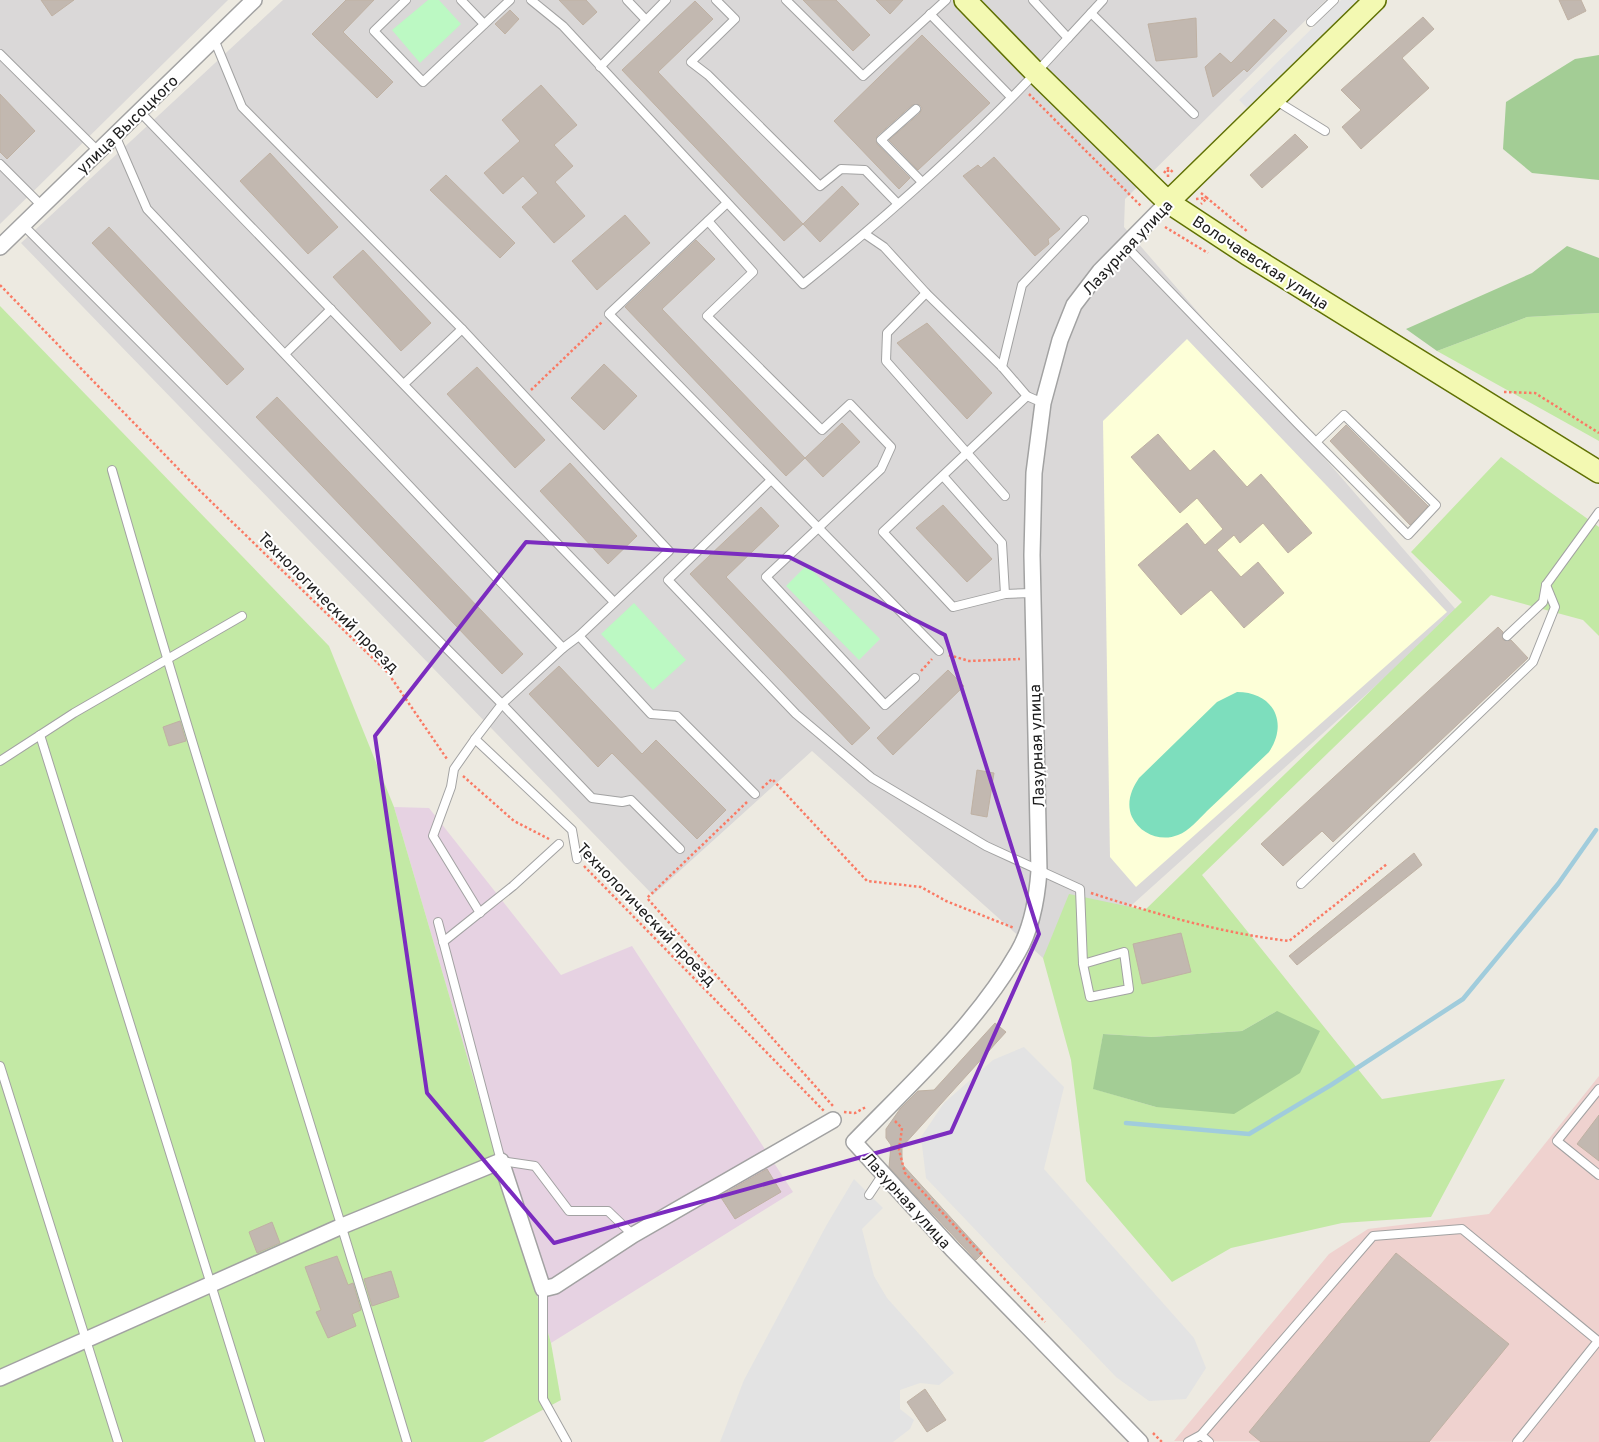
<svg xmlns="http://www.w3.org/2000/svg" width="1599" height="1442" viewBox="0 0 1599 1442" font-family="Overpass,sans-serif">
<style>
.residential{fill:#dad8d8}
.commercial{fill:#efd2cf}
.industrial{fill:#e6d2e2}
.education{fill:#fdffd8}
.grass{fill:#c3e9a5;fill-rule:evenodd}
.forest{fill:#a3cd95}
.park{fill:#bcf9c3}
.pitch{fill:#7ddebd}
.parking{fill:#e3e3e3}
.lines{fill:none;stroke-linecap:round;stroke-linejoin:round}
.stream{stroke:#a0ccdc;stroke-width:4.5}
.building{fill:#c2b8b0;stroke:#bfb1a3}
.lane-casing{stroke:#a2a2a2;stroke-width:10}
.street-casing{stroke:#a2a2a2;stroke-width:18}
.secondary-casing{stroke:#607104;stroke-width:24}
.path{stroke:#fa7a64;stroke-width:2.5;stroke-dasharray:2.5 2.5;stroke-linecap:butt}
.lane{stroke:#fff;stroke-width:8}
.street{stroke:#fff;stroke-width:15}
.secondary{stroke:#f3f9b2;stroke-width:21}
.marked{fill:none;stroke:#7b2cbf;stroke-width:4;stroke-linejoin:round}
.labels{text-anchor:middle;stroke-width:4;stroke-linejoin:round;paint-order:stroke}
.street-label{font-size:16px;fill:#1b1b1b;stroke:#fff}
</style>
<rect width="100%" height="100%" fill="#edeae1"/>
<g class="residential">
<path d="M0 0H228L0 224Z"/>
<path d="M283 0H1326L1125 199 1124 227 1458 612 1124 912 1043 958 812 751 653 895 21 243Z"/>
</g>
<path class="commercial" d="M1599 1076V1442L1174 1441 1329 1254 1368 1229 1489 1214Z"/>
<path class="industrial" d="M394 807 429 808 561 975 632 946 793 1192 551 1343Z"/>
<path class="education" d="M1187 339 1447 612 1136 887 1110 857 1103 421Z"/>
<g class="grass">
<path d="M0 306 329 646 394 807 551 1343 561 1400 483 1442H0Z"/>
<path d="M1599 313V441L1437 351 1527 317Z"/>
<path d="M1501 457 1599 527V636L1583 620 1491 595 1202 875 1382 1099 1505 1079 1431 1217 1342 1223 1231 1248 1172 1282 1086 1181 1071 1060 1043 958 1069 894 1145 910 1462 602 1411 552ZM1277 1011 1156 1107 1094 1089 1103 1034 1152 1037 1242 1031Z"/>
</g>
<g class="forest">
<path d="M1599 55V180L1532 173 1503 149 1506 102 1575 59Z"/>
<path d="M1567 246 1599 258V313L1527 317 1437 351 1406 329 1532 273Z"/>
<path d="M1277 1011 1320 1031 1300 1073 1234 1114 1156 1107 1093 1089 1103 1034 1152 1037 1242 1031Z"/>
</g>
<g class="park">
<path d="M428 0H439L461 24 420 63 392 30Z"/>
<path d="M807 565 880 639 859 660 786 586Z"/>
<path d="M634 603 686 660 653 690 601 634Z"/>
</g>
<path class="pitch" d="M1237 692C1273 692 1289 722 1269 752 1248 772 1228 791 1207 811 1199 819 1189 831 1178 835 1161 842 1140 834 1132 817 1126 803 1131 790 1139 778L1217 702Z"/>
<g class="parking">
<path d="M1341 0H1363L1250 111 1239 100Z"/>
<path d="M1024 1047 1064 1087 1044 1169 1194 1338 1206 1368 1186 1399 1149 1401 1116 1377 926 1178 921 1137 944 1103 993 1060Z"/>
<path d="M854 1179 883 1208 862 1229 874 1276 887 1298 954 1373 939 1385 920 1383 900 1390V1409L914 1420 910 1429 893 1442H720L744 1380 826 1226Z"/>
</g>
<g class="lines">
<path class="stream" d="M1126 1123 1249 1134 1331 1085 1463 999 1558 884 1596 830"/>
</g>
<g class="building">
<path d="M41 0H74L52 16Z"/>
<path d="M346 0H374L343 32 393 82 377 98 312 34Z"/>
<path d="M559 0H586L597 12 583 25Z"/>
<path d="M803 0H836L870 35 853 51Z"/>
<path d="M876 0H903L890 14Z"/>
<path d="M1559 0H1581L1586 11 1568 20Z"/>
<path d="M695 1 713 19 658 72 803 224 784 241 622 70Z"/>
<path d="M510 10 519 19 505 34 495 24Z"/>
<path d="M1423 17 1434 29 1402 58 1429 88 1361 149 1342 127 1361 110 1341 90Z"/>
<path d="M1196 18 1197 57 1156 61 1148 24Z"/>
<path d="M1274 19 1287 31 1247 72 1244 69 1213 97 1205 67 1220 53 1231 63Z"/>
<path d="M922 35 990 103 918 170 889 140 920 113 922 108 920 105H912L877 136V144L910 178 899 189 834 121Z"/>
<path d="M541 85 577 125 554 145 573 166 555 182 585 216 554 243 522 207 538 193 523 176 503 194 484 173 520 141 502 120Z"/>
<path d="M0 94 35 131 7 159 0 152Z"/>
<path d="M1295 134 1308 147 1262 188 1250 175Z"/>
<path d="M270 153 338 227 308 254 240 181Z"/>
<path d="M994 157 1060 229 1048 239 1049 244 1035 256 963 176 978 165 981 168Z"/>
<path d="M446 175 515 243 500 258 430 190Z"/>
<path d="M842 186 859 204 820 242 803 224Z"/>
<path d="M625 215 650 243 597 290 572 261Z"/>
<path d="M109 227 244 369 227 385 92 243Z"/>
<path d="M696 240 715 259 662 309 805 458 786 476 625 307Z"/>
<path d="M363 250 431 323 401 351 333 277Z"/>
<path d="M927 323 992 393 967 419 897 343Z"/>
<path d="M604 364 637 396 604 430 571 398Z"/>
<path d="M477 367 545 440 515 468 447 394Z"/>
<path d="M277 397 523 654 502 674 256 417Z"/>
<path d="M842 423 860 442 823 477 805 458Z"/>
<path d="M1346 425 1428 506 1410 525 1330 441Z"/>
<path d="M1158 434 1190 471 1214 450 1247 487 1261 474 1312 533 1288 553 1263 523 1240 543 1234 535 1217 550 1241 577 1258 562 1284 593 1244 628 1211 590 1181 615 1138 565 1187 523 1205 545 1223 529 1197 498 1180 513 1131 457Z"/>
<path d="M570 463 637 536 608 564 540 491Z"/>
<path d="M943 505 992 559 967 582 916 528Z"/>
<path d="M761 507 779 526 726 577 870 728 852 745 690 574Z"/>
<path d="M1498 627 1503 632V640H1511L1528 658 1333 842 1322 831 1283 866 1261 844Z"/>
<path d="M559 666 642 754 656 740 726 810 697 839 612 753 598 767 529 694Z"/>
<path d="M948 670 964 686 893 755 877 738Z"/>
<path d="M180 721 186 741 169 746 163 727Z"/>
<path d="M977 770 994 773 987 817 971 814Z"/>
<path d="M1414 853 1422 865 1297 965 1289 956Z"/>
<path d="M1181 933 1191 972 1142 984 1133 944Z"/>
<path d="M995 1023 1006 1032 902 1147V1164L983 1253 976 1260 889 1167 891 1145 886 1138V1129L900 1109 918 1091 934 1090Z"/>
<path d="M1599 1115V1161L1577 1144Z"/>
<path d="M767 1169 781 1192 735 1219 720 1196Z"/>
<path d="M272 1222 280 1243 257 1253 249 1232Z"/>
<path d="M1396 1253 1509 1344 1429 1442H1261L1249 1432Z"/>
<path d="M337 1256 348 1285 353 1283 361 1310 352 1314 356 1326 328 1338 316 1312 321 1310 305 1267Z"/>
<path d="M391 1271 399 1297 372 1306 364 1279Z"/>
<path d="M925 1389 946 1420 927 1432 907 1402Z"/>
</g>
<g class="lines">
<defs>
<g id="lane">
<path d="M406 0 374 31 423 82 510 0"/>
<path d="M461 0 484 24"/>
<path d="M531 0 563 26 803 284C896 209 988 127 1068 38L1033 0"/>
<path d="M627 0 646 20"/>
<path d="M716 0 735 19 691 62 708 75 820 186 841 169 865 170 898 204"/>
<path d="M786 0 863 76 946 0"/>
<path d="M1091 13 1194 114"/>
<path d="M930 14 1011 97"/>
<path d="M1311 22 1334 0"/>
<path d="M1068 38 1103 0"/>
<path d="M214 39 242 107 462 329 669 551 579 636 563 648 502 704 475 739 454 769 451 787 433 836 480 913"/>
<path d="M0 54 99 152"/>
<path d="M600 67 666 0"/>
<path d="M1275 100 1325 131"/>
<path d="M916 109 881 140 922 182"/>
<path d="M140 112 614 602"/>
<path d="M115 135 147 209 563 648"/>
<path d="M0 164 42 206"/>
<path d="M727 203 609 314 939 651"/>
<path d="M708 221 753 272 707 316 822 430 850 404 891 447 881 469 766 577 885 705 915 678"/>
<path d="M24 226 502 704 592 798 622 802 631 800 680 849"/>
<path d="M865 234 884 247 926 293 1002 367 1027 396 1043 403"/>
<path d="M1125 245 1298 424 1408 535 1436 505 1344 415 1316 442"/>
<path d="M926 293 887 333 886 361 1005 496"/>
<path d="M286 353 331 309"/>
<path d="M1002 367 1022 285 1084 220"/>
<path d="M404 384 462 329"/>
<path d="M1027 396 883 532 953 607 1005 594 1032 593"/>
<path d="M112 470C205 795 310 1117 407 1442"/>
<path d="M943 476 1002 543 1005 594"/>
<path d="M771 480 668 580 796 714 872 778 986 846 1080 889 1083 964 1090 997 1129 989 1124 952 1083 964"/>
<path d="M579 636 651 714 677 716 755 794"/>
<path d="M1507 636 1543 602 1546 585 1599 512"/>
<path d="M40 735 260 1442"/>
<path d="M475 739 572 830 577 859"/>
<path d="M0 761 74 713 242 616"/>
<path d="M1301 884 1533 662 1555 607 1546 585"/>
<path d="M438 922 501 1161 535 1166 569 1211H608L633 1235"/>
<path d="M443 942 513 886 559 844"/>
<path d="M0 1066 118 1442"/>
<path d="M1599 1089 1557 1141 1599 1175"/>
<path d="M869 1195 883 1174"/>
<path d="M543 1289V1399L567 1442"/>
<path d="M1201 1435 1373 1236 1462 1229 1598 1341 1517 1442"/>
<path d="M1188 1442 1201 1435 1209 1442"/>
</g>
<g id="street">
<path d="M0 247 254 0"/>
<path d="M0 1378 342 1226 501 1161 543 1289 555 1286 633 1235 833 1120"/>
<path d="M1140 1442 952 1249 854 1142C912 1082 976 1025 1018 952 1032 928 1037 898 1039 871L1032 555 1034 473 1043 403 1060 340 1074 305 1100 271 1168 202"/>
</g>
<g id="secondary">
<path d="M965 0 1036 73 1168 202 1247 254 1599 472"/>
<path d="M1168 202 1375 0"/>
</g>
</defs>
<use href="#lane" class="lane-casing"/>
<use href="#street" class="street-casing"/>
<use href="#secondary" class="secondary-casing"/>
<g class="path">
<path d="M1029 94 1142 207"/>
<path d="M1164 173 1168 168 1174 173"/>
<path d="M1168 177V168"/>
<path d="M1201 193 1207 198 1201 204"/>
<path d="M1196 199 1207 198 1248 232"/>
<path d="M1165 227 1208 253"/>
<path d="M0 285 196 487 388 673 447 759"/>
<path d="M531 390 603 321"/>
<path d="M1504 392 1535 393 1599 433"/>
<path d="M949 655 969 661 1020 659"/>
<path d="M921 671 932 659"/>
<path d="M463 776 514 821 549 839"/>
<path d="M762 788 772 779 867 881 921 887 946 901 1014 928"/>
<path d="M747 802 647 898 833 1106"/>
<path d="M584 866 824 1111"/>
<path d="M1091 893C1156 914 1221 933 1289 941L1387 864"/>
<path d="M844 1112 855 1113 866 1107"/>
<path d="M895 1121 902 1128 899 1150 905 1173 1045 1322"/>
<path d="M1153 1433 1162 1442"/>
</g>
<use href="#lane" class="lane"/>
<use href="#street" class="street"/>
<use href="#secondary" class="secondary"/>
</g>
<path class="marked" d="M526 542 789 557 945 635 1039 934 951 1132 554 1243 427 1093 375 736Z"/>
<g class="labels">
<g class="street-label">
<text transform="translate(127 124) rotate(-44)" y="6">улица Высоцкого</text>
<text transform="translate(1127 247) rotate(-47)" y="6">Лазурная улица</text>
<text transform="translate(1261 262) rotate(33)" y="6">Волочаевская улица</text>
<text transform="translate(329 602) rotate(45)" y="6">Технологический проезд</text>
<text transform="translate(1036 746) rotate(-92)" y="6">Лазурная улица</text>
<text transform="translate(647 914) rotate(46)" y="6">Технологический проезд</text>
<text transform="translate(907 1200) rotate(48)" y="6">Лазурная улица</text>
</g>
</g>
</svg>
